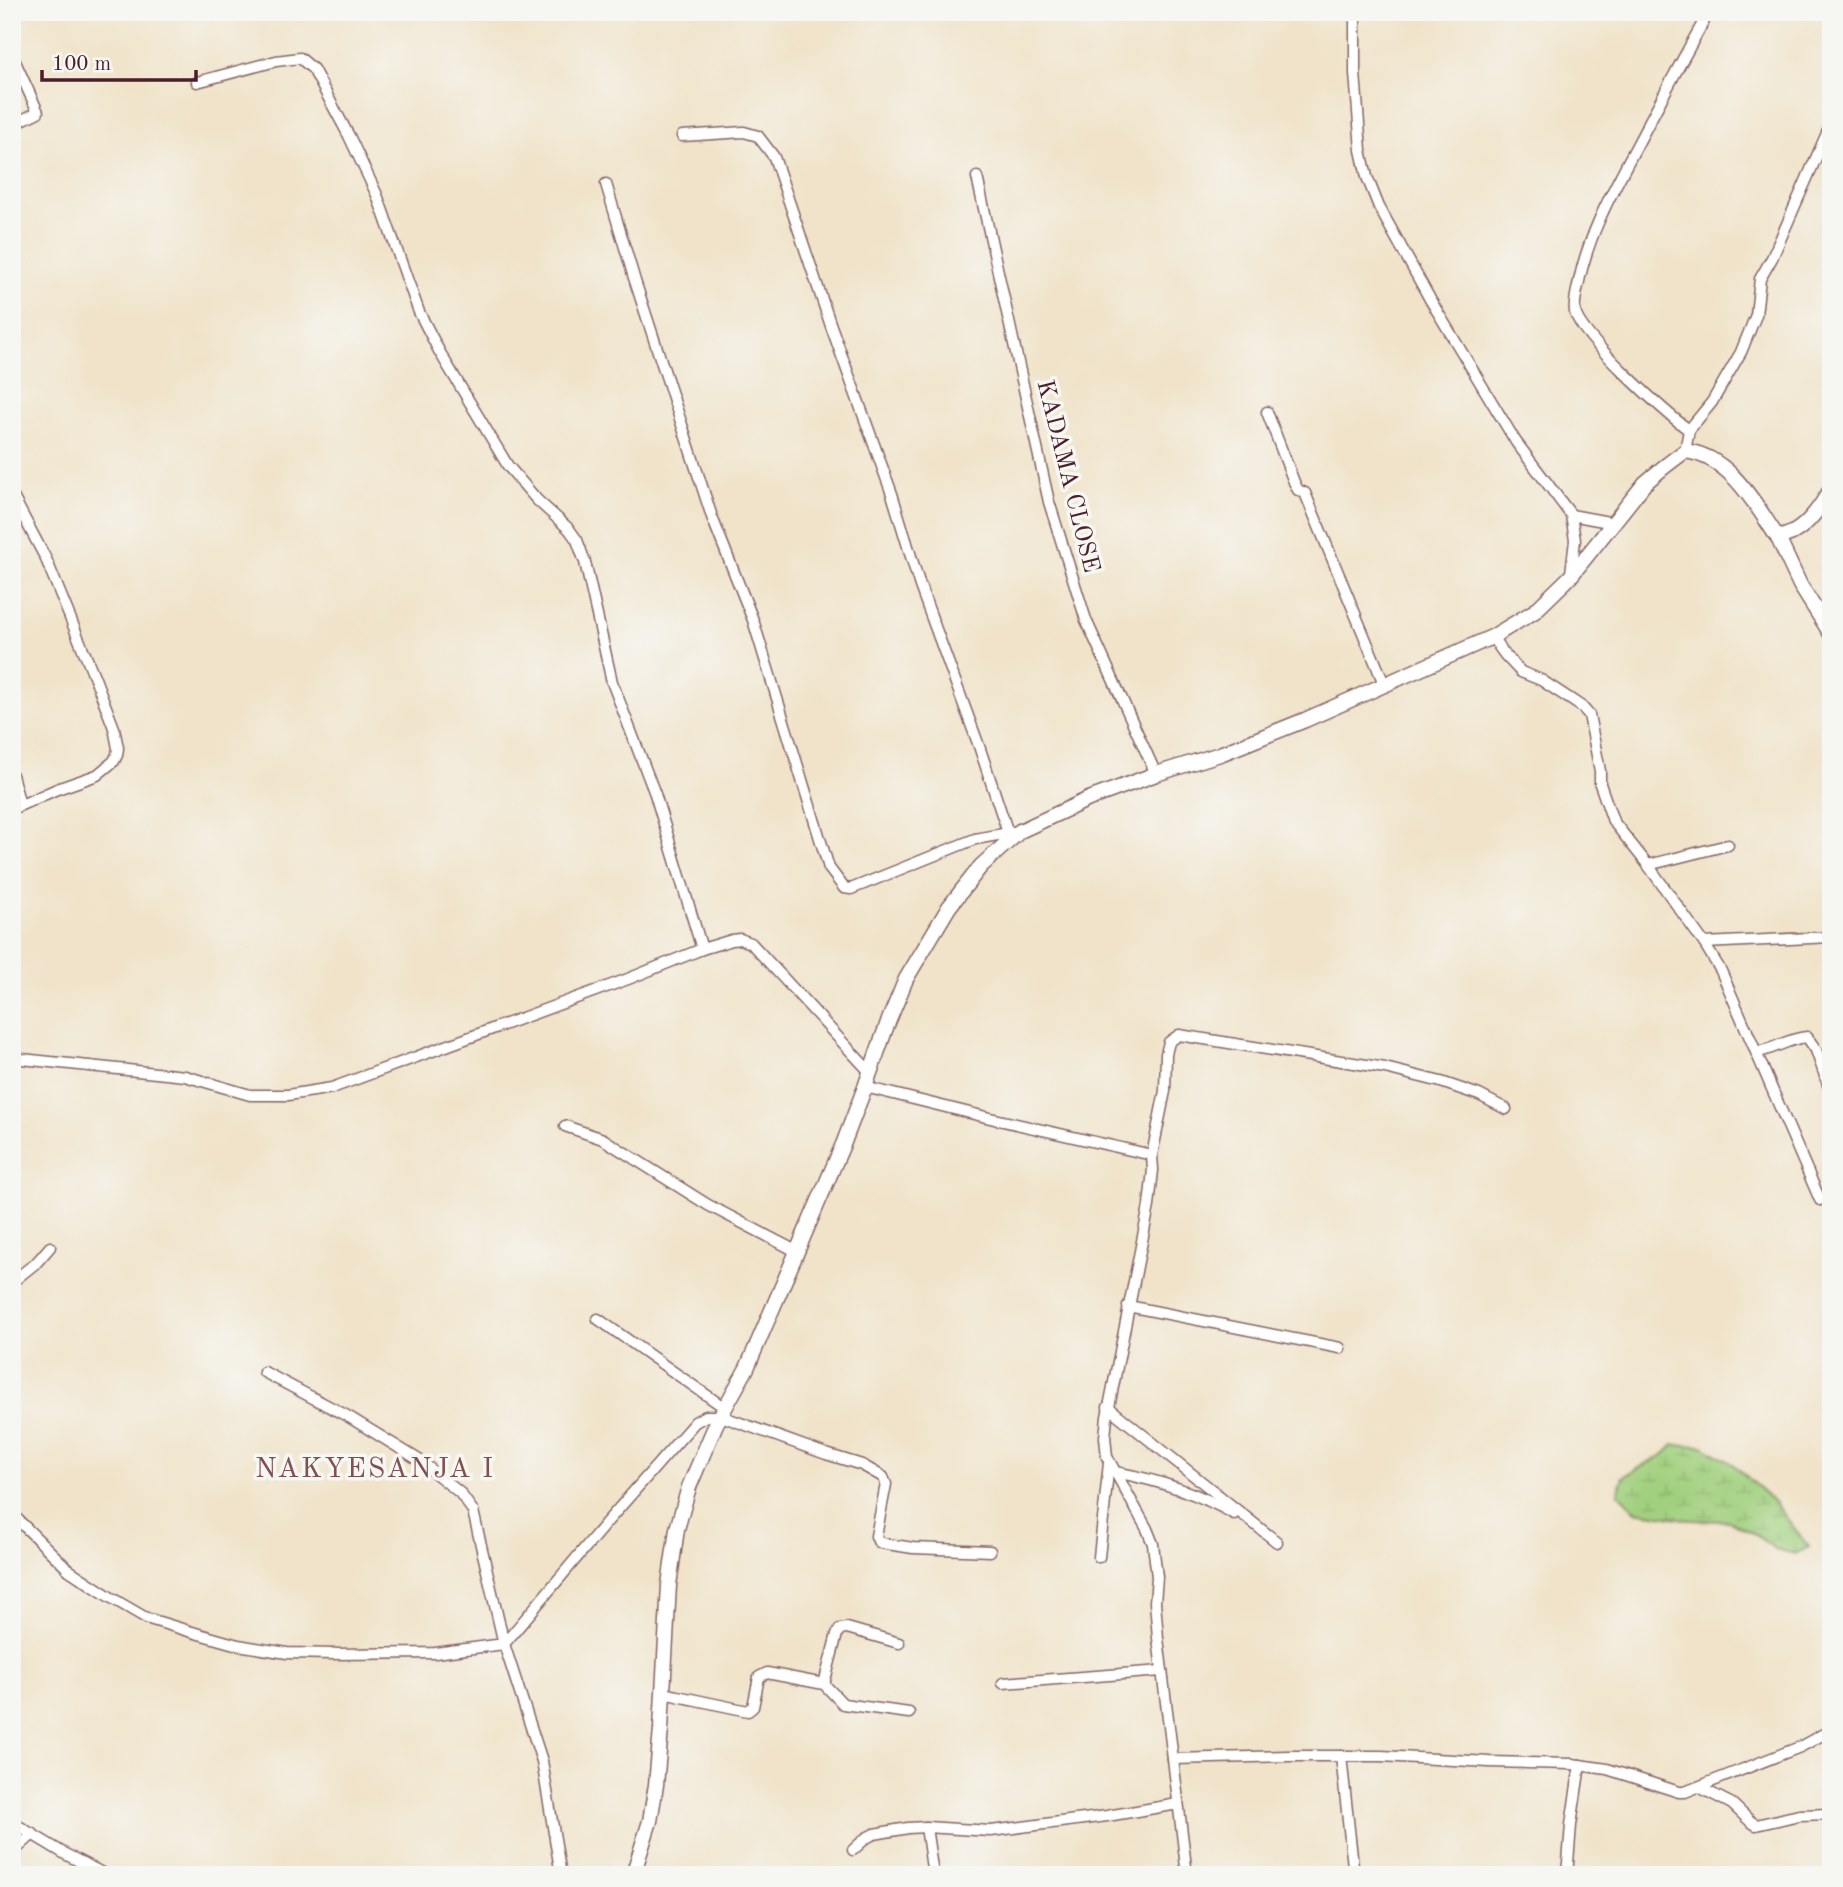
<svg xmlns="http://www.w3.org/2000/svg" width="1843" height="1887" viewBox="0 0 1843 1887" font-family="'Old Standard TT',serif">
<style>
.wetland{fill:url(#wetland-marsh);stroke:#767854;stroke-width:2}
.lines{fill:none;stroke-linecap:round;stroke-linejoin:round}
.minor-casing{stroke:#846462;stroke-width:13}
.tertiary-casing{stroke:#846462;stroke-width:17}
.minor{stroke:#fff;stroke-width:10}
.tertiary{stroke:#fff;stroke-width:14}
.labels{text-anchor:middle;stroke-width:7;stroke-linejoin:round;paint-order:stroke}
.street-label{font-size:24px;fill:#4a1f2b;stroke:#f6f6f2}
.quarter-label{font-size:28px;letter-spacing:2px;fill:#815050;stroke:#f6f6f2}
</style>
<defs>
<pattern id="wetland-marsh" width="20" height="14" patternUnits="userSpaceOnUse" patternTransform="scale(1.75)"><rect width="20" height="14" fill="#a1d07e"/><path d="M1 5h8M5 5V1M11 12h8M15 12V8" fill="none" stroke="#8cb26d"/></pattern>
</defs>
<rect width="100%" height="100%" fill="#f6f6f2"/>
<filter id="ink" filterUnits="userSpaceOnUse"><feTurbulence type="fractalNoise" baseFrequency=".0143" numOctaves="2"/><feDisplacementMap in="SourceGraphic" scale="14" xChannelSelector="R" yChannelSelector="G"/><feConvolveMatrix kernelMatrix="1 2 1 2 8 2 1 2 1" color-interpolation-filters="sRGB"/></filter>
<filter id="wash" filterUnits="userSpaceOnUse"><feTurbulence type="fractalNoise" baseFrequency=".00686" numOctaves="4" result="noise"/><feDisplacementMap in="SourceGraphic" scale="28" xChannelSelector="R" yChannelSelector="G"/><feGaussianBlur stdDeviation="1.57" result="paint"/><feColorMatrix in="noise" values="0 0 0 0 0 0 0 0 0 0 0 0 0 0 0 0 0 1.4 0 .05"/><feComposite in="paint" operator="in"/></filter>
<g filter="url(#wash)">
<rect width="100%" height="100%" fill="#f0e3c9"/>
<path class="wetland" d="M1674 1445 1703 1446 1733 1464 1772 1500 1809 1547 1795 1554 1775 1549 1753 1533 1730 1521 1691 1520 1636 1511 1618 1493 1623 1477 1665 1454Z"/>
</g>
<g filter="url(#ink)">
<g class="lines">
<defs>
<g id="minor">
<path d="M1355 12V73L1361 150 1367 177 1379 207 1431 301 1516 442 1571 515 1575 540 1571 573"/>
<path d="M12 55 38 112 12 125"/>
<path d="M197 82 276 61 300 58 313 69 349 136 377 195 419 312 439 351 508 466 537 500 569 529 577 540 585 562 612 682 655 794 702 949"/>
<path d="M682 136 744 132 758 136 774 157 831 326 892 494 920 586 979 746 1008 833"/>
<path d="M977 177 1049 502 1086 620 1156 774"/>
<path d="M606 184 635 281 712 517 753 620 829 868 844 888 851 889 975 839 1020 831"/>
<path d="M1267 412 1294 482 1298 490 1305 493 1385 686"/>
<path d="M1689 430C1666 413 1581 337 1575 312 1574 304 1576 294 1578 286 1589 229 1619 180 1645 130 1666 90 1687 51 1709 12"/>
<path d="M1685 451 1689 430 1712 402 1741 352 1756 315 1760 279 1772 258 1831 124"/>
<path d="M12 495 46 559 96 681 114 728 118 748 117 755 114 761 97 775 57 789 12 809"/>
<path d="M1571 515 1614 523"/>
<path d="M1492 637 1505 655 1521 672 1541 680 1570 699 1582 707 1589 715 1600 771V784L1613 821 1648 865 1704 943 1721 971 1820 1200"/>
<path d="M12 775 20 805"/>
<path d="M1648 865 1728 845"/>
<path d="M1704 943 1831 937"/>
<path d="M1756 1052C1774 1050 1789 1038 1807 1037L1816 1050 1831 1093"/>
<path d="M12 1058 185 1076 250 1095H288L332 1088 628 979 702 949 732 940 740 939 751 943 870 1072"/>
<path d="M865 1087 990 1118 1152 1155 1153 1170 1149 1206 1107 1417 1105 1437 1107 1457 1147 1529 1153 1544 1157 1577 1155 1602 1158 1638 1173 1759 1287 1756H1381L1489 1762 1572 1764 1607 1769 1679 1792H1685L1800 1747 1831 1730"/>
<path d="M565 1126 603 1139 708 1205 796 1251"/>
<path d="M1152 1155 1165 1091 1166 1054 1169 1042 1179 1035 1385 1068 1441 1082 1479 1095 1506 1109"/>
<path d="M12 1282 37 1262 50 1247"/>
<path d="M1128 1306 1340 1348"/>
<path d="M598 1319 725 1408"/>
<path d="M264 1372 349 1417 419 1460 460 1493 473 1511 504 1644 542 1761 561 1875"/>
<path d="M1108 1407 1277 1542"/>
<path d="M1115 1472C1157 1480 1197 1492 1234 1514"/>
<path d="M12 1514 69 1570 110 1597 146 1618 192 1632 238 1645 287 1653 333 1654 435 1653 504 1644 606 1523 695 1422 706 1416H721L826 1454 862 1465 883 1477 886 1484 876 1536 878 1541 881 1543 913 1548 990 1551"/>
<path d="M1099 1557 1109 1463"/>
<path d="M1003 1683 1162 1671"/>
<path d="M824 1684 837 1634 840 1629 847 1628 899 1643"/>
<path d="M663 1693 748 1711 753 1707 759 1677 767 1673 824 1684 843 1704 909 1713"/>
<path d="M1341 1756 1354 1875"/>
<path d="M1173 1759 1187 1875"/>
<path d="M1699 1787 1732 1804 1750 1821 1756 1825 1799 1815 1831 1814"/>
<path d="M12 1822 65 1854 106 1875"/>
<path d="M926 1827 933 1875"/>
<path d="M853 1850 866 1838 874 1834 908 1828 926 1827 991 1831 1107 1816 1178 1804"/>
<path d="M12 1853 33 1834"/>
<path d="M1567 1875 1571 1825 1580 1765"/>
</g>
<g id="tertiary">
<path d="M1778 538 1800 585 1831 634"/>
<path d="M633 1875 650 1821 656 1785 661 1729 669 1585 677 1529 689 1487 716 1424 747 1368 844 1142 865 1087 887 1025 906 979 949 907 981 866 1020 831 1089 799 1156 774 1220 754 1305 720 1492 637 1535 611 1570 577 1645 483 1664 467 1685 451C1730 456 1755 504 1778 538 1783 536 1789 535 1794 532 1810 523 1822 504 1831 489"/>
</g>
</defs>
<use href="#minor" class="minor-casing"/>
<use href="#tertiary" class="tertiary-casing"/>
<use href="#minor" class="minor"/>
<use href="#tertiary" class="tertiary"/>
</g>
</g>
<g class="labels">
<g class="street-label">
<text transform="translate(1069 476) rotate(76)" y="8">KADAMA CLOSE</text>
</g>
<g class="quarter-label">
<text x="375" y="1477">NAKYESANJA I</text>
</g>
</g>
<rect width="1843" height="1887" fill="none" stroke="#f6f6f2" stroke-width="42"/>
<path d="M42 70v10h154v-10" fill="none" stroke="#4a1f2b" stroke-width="3.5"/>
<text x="52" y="70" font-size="21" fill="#4a1f2b" stroke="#f6f6f2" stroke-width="5" paint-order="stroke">100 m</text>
</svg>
